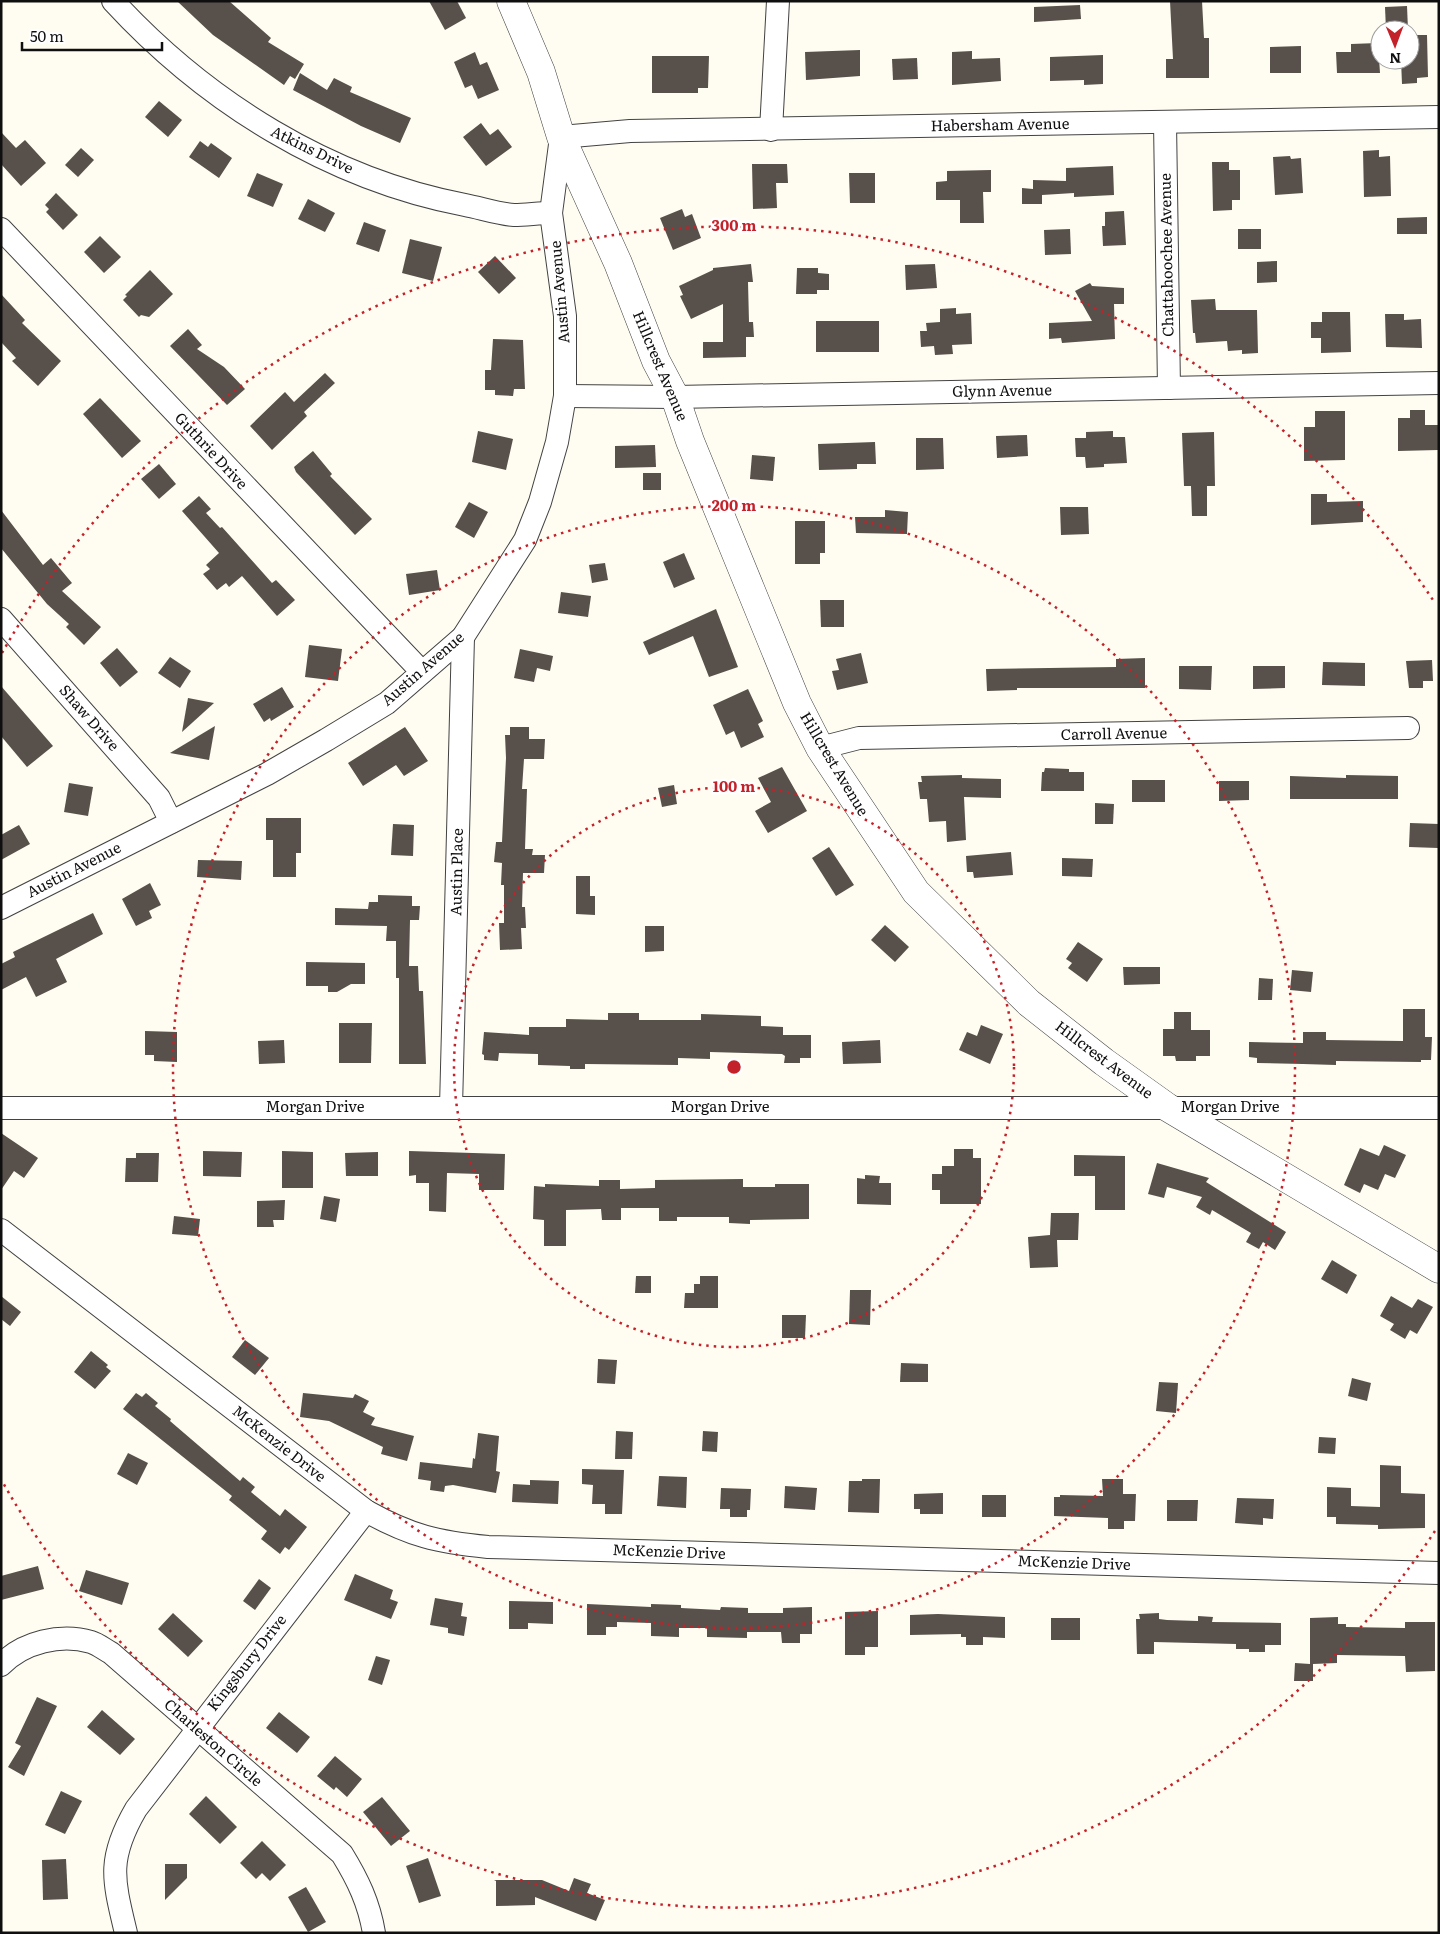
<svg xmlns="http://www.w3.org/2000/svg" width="1440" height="1934" viewBox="0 0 1440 1934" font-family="Literata,serif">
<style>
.building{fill:#58504b}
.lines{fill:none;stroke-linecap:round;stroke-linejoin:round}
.minor-casing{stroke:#424242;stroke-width:24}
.tertiary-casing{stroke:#424242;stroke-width:29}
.minor{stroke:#fff;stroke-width:22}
.tertiary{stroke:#fff;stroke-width:28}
.ring{fill:none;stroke:#c4222a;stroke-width:2.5;stroke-dasharray:2.5 5}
.labels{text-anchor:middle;stroke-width:5;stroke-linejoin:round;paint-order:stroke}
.street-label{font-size:15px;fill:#0f0f0f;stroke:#fff}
.centre{fill:#c4222a;stroke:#fff;stroke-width:2.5}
.ring-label{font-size:15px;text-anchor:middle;font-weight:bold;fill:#c4222a;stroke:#fff;stroke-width:5;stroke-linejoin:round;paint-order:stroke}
</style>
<rect width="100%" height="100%" fill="#fffcf1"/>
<g class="building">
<path d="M177 1H229L271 38 268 42 304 64 295 79 290 76 284 85 213 35Z"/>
<path d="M429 1H457L466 18 445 30Z"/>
<path d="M1170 1H1202L1204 38H1209V78H1166V59H1173Z"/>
<path d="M1080 5 1081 19 1034 22V7Z"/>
<path d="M1407 6 1408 30H1386L1385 7Z"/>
<path d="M1410 35H1427L1428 77 1417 78V83L1402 84 1401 60H1410Z"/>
<path d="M1378 43 1380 73H1337L1336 52H1351V44Z"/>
<path d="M1301 46V73H1270V47Z"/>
<path d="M860 50V76L806 80 805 52Z"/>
<path d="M972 51V59L1000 58 1001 81 952 85V52Z"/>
<path d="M475 52 480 65 487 62 499 90 478 99 472 85 465 88 454 62Z"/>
<path d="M1103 55V84L1084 85V80L1050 81V57Z"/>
<path d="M652 56H709L708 88H698V93H652Z"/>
<path d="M917 58 918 79 893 80 892 59Z"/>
<path d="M300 73 327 90 334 78 352 87 350 92 411 118 400 143 361 126 293 90Z"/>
<path d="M159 101 182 120 168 137 145 117Z"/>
<path d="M481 123 490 135 498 129 512 147 486 166 463 137Z"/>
<path d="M1 132 16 148 25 140 46 163 21 186 1 164Z"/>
<path d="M200 141 208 147 211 143 232 158 219 178 189 157Z"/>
<path d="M81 148 94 160 78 177 65 165Z"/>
<path d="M1379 150V157L1390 156 1391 196 1364 197 1363 151Z"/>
<path d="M1290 156 1291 159 1301 158 1303 193 1275 195 1273 157Z"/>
<path d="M1212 162H1229V170H1240V200H1232V210L1213 211Z"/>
<path d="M752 164H787L788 183H776L777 208 753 209Z"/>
<path d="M1113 166 1114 195 1074 197V193L1042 195V204H1022V188L1033 189V180L1066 181V168Z"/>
<path d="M991 170V192H983L984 223H960V200H936V182L947 181V171Z"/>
<path d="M257 173 283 184 273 207 247 196Z"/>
<path d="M849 173H875V203H850Z"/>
<path d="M56 193 78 215 63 230 46 212 49 209 45 205Z"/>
<path d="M308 199 335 213 325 232 298 219Z"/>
<path d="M682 209 685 217 692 214 701 238 673 250 660 218Z"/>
<path d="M1124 211 1126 245 1103 246 1102 226H1105V212Z"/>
<path d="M1427 217V234H1397V218Z"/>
<path d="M364 222 386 230 379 252 356 244Z"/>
<path d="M1070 229 1071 254 1045 255 1044 230Z"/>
<rect x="1238" y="229" width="23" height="20"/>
<path d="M100 236 121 257 104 273 84 252Z"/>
<path d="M410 239 442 247 433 281 402 273Z"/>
<path d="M495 256 516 278 499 294 478 272Z"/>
<path d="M1277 261V282L1257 283V262Z"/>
<path d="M751 264 753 282H748L749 322H753L754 337H746V357L703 358V342H723V304L691 319 680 296 683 295 679 286 713 270V268Z"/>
<path d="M935 264 937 288 906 290 905 265Z"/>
<path d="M797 268H818V273L829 274V290H817V294H796Z"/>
<path d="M150 270 173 294 149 317 141 315 139 317 123 300 127 296 125 295Z"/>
<path d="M1090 283 1092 286 1124 288V304H1114L1115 339 1062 343 1061 338 1049 339V323L1092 321 1075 291Z"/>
<path d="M1 294 25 320 22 323 61 361 38 386 12 361 16 358 1 342Z"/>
<path d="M1215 299 1216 310H1257L1258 353 1242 354V350L1228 351 1227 341 1196 343 1195 333H1193L1191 300Z"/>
<path d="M956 308V314L971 313 972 344 952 345 953 354 935 355 934 346 921 347 920 331H927L926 323 940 322V309Z"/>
<path d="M1322 312H1350L1351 352 1321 353V338H1311V322H1322Z"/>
<path d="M1385 314H1404V320L1421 319 1422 348 1386 347Z"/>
<rect x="816" y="321" width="63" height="31"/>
<path d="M188 329 202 345 197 349 224 367 245 389 227 405 170 346Z"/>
<path d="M493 339 523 340 525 389H514L513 396 495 395V390H485V370H491Z"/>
<path d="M325 373 335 383 304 412 307 416 272 450 250 426 285 392 294 402Z"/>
<path d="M100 398 141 441 122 458 83 414Z"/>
<path d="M1410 410H1425V425H1438V450L1398 451V418H1410Z"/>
<path d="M1315 411H1345V460L1304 461V427H1315Z"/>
<path d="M478 431 513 439 506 470 472 462Z"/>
<path d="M1113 431V437H1125L1127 463 1104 464V467L1086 468 1085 457H1076L1075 438H1086V432Z"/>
<path d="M1214 432 1215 486H1207V516H1192L1191 486H1184L1182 433Z"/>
<path d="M1027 435 1028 456 997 458 996 436Z"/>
<path d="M916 438H943L944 469 916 470Z"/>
<path d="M875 442 876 464H857V469L819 470 818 444Z"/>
<path d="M655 445 656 467 615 468V446Z"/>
<path d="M313 451 332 474 330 476 372 519 355 535 296 472 294 467Z"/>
<path d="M752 455 775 457 773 481 750 479Z"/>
<path d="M159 464 176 484 159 499 141 479Z"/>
<rect x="643" y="473" width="18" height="17"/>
<path d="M1311 494H1327V502L1363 501V522L1311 525Z"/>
<path d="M199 496 211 509 206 513 220 528 222 527 272 583 276 580 295 600 277 616 242 576 229 587 226 583 217 590 203 574 210 569 206 565 219 553 182 511Z"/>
<path d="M469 502 488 512 474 538 455 527Z"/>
<path d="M1060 507H1088L1089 534 1061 535Z"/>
<path d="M1 510 43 565 51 558 72 583 62 591 101 627 84 645 66 627 69 624 47 604 1 548Z"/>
<path d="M885 510 908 512 907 534 856 533 855 517H885Z"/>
<path d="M795 521H825V553H820V564H795Z"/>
<path d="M684 553 695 579 674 588 663 562Z"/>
<path d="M605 563 608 580 592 583 589 565Z"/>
<path d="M437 570 440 590 409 595 406 574Z"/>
<path d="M561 592 591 596 588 617 558 613Z"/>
<path d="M820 600H844V627H821Z"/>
<path d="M716 609 738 667 709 677 693 636 649 655 643 642Z"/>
<path d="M309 645 342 649 338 681 305 677Z"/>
<path d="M117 648 138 672 120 687 100 663Z"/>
<path d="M520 649 553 656 550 671 537 668 534 682 514 678Z"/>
<path d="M861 653 868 683 837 690 832 671 839 670 836 659Z"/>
<path d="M170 657 191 671 180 688 158 673Z"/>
<path d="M1145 658V688H1017V690L987 691 986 669 1116 667V659Z"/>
<path d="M1432 660 1433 681H1423V688H1409L1406 661Z"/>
<path d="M1323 662 1365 663V686L1322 685Z"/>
<path d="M1179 666H1212L1211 690 1179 689Z"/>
<path d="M1253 666H1285V688L1253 689Z"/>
<path d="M1 686 53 746 27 767 1 736Z"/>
<path d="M282 687 294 707 271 721 270 718 264 722 253 704Z"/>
<path d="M748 689 763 721 758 724 764 737 741 748 734 731 726 735 713 705Z"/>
<path d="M188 698 214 703 182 732Z"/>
<path d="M215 726 209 760 170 753Z"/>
<path d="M405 727 428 761 404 776 396 765 363 786 348 763Z"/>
<path d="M510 727H529V739H545L544 759H524L522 789H527L525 849H533L532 855H545L544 873H523L522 907H525L526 928H521L522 949 500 950 499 923H504V885H501L502 863 494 862 496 842H502L506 758 505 735H510Z"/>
<path d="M782 767 807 811 768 833 755 811 771 802 758 778Z"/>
<path d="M1045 768 1069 769V772H1084V791H1041L1042 772H1044Z"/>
<path d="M962 775V778L1001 779V798L964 797 966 840 947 842 946 821 929 822 927 799H920L918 782H922L921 776Z"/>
<path d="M1346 775 1398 776V799H1290V776L1346 778Z"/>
<rect x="1132" y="780" width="33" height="22"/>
<path d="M1219 781H1249V800L1219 801Z"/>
<path d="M69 783 93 787 88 816 64 812Z"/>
<path d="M674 785 677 804 662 807 658 788Z"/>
<path d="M1095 803 1114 804 1113 824H1095Z"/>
<path d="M266 818H301V853H296V877H273V840H266Z"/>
<path d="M1410 823 1439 824 1438 848 1409 847Z"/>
<path d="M393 824 414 825 413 856 391 855Z"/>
<path d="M19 825 30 844 1 860V835Z"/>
<path d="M829 847 854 885 836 896 812 858Z"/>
<path d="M1011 852 1013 875 974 878 973 872H967L966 856Z"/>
<path d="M1062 858 1093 859 1092 877 1062 876Z"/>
<path d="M198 860 242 861 241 880 197 877Z"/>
<path d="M576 876H590V896H595V915L576 914Z"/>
<path d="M150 883 161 905 149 911 152 918 136 926 122 899Z"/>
<path d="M378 895 412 896V906H420L419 920H410L409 966H418L419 991H423L426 1064H399V978H396V941H386L387 926 335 925V908L368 909 369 902H378Z"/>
<path d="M93 913 103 934 56 959 67 982 36 997 26 977 1 990V964L15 957 13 952Z"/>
<path d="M885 925 909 947 895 962 871 940Z"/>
<path d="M645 926H664V951L645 952Z"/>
<path d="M1078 942 1103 959 1087 982 1068 968 1072 963 1066 959Z"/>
<path d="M306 962 365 963V984H351L337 992H328V986H306Z"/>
<path d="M1123 967H1160V984L1124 985Z"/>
<path d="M1292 970 1313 972 1311 992 1290 990Z"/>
<path d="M1259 978 1273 979 1272 1000H1258Z"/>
<path d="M1403 1009H1425V1037H1432L1431 1060H1421V1062L1336 1061V1065L1303 1064 1257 1063V1058L1249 1057V1042L1303 1043V1032H1326V1040L1403 1041Z"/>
<path d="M1174 1012H1191V1030H1210V1056H1196V1061H1176L1175 1056H1163V1029H1174Z"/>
<path d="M608 1013H639V1020H701V1014L761 1016V1026L783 1027V1035H811V1058H800V1063H784L785 1056 782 1054 710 1052V1059L678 1058V1065L585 1064V1069H570V1066L538 1065V1054L499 1053 498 1061 484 1060V1055L482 1054 484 1032 529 1035V1027H566V1019L608 1020Z"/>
<path d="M339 1023H372L371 1063H339Z"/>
<path d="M981 1025 1003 1034 990 1064 959 1050 967 1032 977 1036Z"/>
<path d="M145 1031 177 1032V1062L154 1061V1055H145Z"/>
<path d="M284 1040 285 1063 259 1064 258 1041Z"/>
<path d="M880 1040 881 1063 843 1064 842 1042Z"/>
<path d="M1 1133 38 1158 24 1178 14 1171 1 1190Z"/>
<path d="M1384 1145 1406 1155 1395 1178 1385 1174 1378 1190 1364 1184 1360 1193 1344 1185 1360 1148 1379 1156Z"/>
<path d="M954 1149H973V1158H981V1204H940V1190H932V1174H942V1166H954Z"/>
<path d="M203 1151 242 1152 241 1177 203 1176Z"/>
<path d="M282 1151 313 1152V1188H282Z"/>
<path d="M409 1151 505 1154 504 1190H479V1174L447 1173 446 1212 429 1211V1183H416V1175L409 1176Z"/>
<path d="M378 1152V1176H346L345 1153Z"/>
<path d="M136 1153H159L158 1182H125L126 1158H136Z"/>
<path d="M1074 1155 1125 1156V1210H1095V1176H1074Z"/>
<path d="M1157 1163 1209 1178 1206 1182 1286 1232 1275 1250 1263 1242 1259 1249 1246 1242 1251 1233 1212 1210 1210 1215 1196 1207 1202 1197 1167 1187 1164 1198 1148 1194Z"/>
<path d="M865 1175 880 1176 879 1183H891V1205L857 1204V1178L865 1179Z"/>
<path d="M743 1179V1187H775V1184H809V1219L750 1220V1224L729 1223V1217H677V1221H659V1208H621V1220H602L601 1209 566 1210V1246H544V1220L533 1219 534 1186 545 1187V1184L599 1186V1180H620V1189L655 1188V1180Z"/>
<path d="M324 1196 340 1199 336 1222 320 1219Z"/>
<path d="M285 1200 284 1220H273L274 1227H257V1201Z"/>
<path d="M1051 1213H1079L1078 1240H1057L1058 1267 1030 1268 1028 1237 1050 1235Z"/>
<path d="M174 1216 200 1219 198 1236 172 1234Z"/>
<path d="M1332 1260 1357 1275 1347 1294 1321 1279Z"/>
<path d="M636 1276H651V1293H635Z"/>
<path d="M700 1276H718V1308H684L685 1293H694V1284H700Z"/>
<path d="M850 1290H871L870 1325 849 1324Z"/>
<path d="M1 1296 21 1312 10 1326 1 1319Z"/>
<path d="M1391 1296 1412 1308 1418 1299 1433 1307 1417 1334 1410 1330 1405 1339 1390 1330 1394 1324 1380 1316Z"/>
<path d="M782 1315H806L805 1338H782Z"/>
<path d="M245 1340 269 1358 255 1375 232 1357Z"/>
<path d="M91 1351 108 1365 106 1367 111 1371 95 1389 74 1372Z"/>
<path d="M598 1359 617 1360 615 1384 597 1383Z"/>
<path d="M901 1363 928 1364V1382H900Z"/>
<path d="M1352 1378 1371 1383 1367 1401 1348 1396Z"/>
<path d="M1159 1382 1178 1383 1176 1413 1156 1411Z"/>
<path d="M136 1393 142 1397 146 1393 158 1403 155 1406 171 1419 170 1421 240 1481 243 1477 255 1487 251 1492 280 1516 285 1509 307 1527 289 1550 285 1547 280 1554 261 1539 267 1531 229 1500 232 1496 123 1409Z"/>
<path d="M303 1393 353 1398 355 1394 369 1401 363 1412 375 1418 371 1425 414 1436 407 1461 381 1454 383 1447 329 1421 300 1417Z"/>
<path d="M616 1431 633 1432 632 1459H615Z"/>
<path d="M703 1431 718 1432 717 1452 702 1451Z"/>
<path d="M478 1433 499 1436 496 1471 500 1472 496 1493 453 1485 445 1486 444 1492 430 1490 431 1481 418 1479 420 1462 472 1468 473 1458 475 1459Z"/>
<path d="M1319 1437 1336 1438 1335 1454 1318 1453Z"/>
<path d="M128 1453 148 1463 137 1485 117 1474Z"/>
<path d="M1380 1465 1401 1466V1493L1425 1494V1528L1378 1529V1525L1336 1524V1517H1327V1487L1351 1488V1506L1380 1507Z"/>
<path d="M582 1469 624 1470 622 1514H605V1504H592L593 1485 582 1484Z"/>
<path d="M659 1476 687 1477 686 1508 657 1506Z"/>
<path d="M862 1479H880L879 1513 848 1512 849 1481H862Z"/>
<path d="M1102 1479H1123V1494H1136L1135 1521H1124V1529H1108V1518L1054 1516V1497H1060V1495L1103 1496Z"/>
<path d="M530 1480 559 1481 558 1504 512 1502 513 1484 530 1485Z"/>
<path d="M785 1486 817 1488 815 1510 784 1508Z"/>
<path d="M721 1488 751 1489 750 1510H747V1517H730V1509H720Z"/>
<path d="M943 1493V1514H920V1509H914V1494Z"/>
<rect x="982" y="1495" width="24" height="22"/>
<path d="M1237 1498 1274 1499 1273 1519 1263 1518V1525L1235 1523Z"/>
<path d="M1167 1500H1198L1197 1521H1167Z"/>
<path d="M38 1566 44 1589 1 1600V1576Z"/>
<path d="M86 1570 129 1583 122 1605 79 1591Z"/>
<path d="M355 1574 393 1590 390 1599 398 1602 391 1619 344 1600Z"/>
<path d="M259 1579 271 1588 255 1610 243 1601Z"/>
<path d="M435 1598 463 1603 461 1616 467 1617 464 1636 448 1633V1628L430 1625Z"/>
<path d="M509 1601 553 1602V1624L528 1623V1629H509Z"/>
<path d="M587 1604 651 1607V1604L681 1605V1608L720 1610 721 1607 748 1608V1613H783V1608L812 1607V1634H800V1643H782L781 1632H747V1638L707 1637V1628H679V1637L651 1636V1623L617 1622V1627H606V1635H587Z"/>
<path d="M878 1611V1647H865V1655H845V1612Z"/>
<path d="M173 1613 203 1641 188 1657 158 1629Z"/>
<path d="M1159 1613V1619L1167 1620 1198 1621V1616L1213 1617 1212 1622 1281 1623V1645H1265V1652H1249V1649H1236V1644L1154 1642V1654H1137L1136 1619H1140L1139 1614Z"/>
<path d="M938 1614 1005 1617V1638L983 1637V1645H966V1637H961V1634L910 1635V1615Z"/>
<path d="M1338 1617V1624H1346V1627L1405 1628V1622H1435V1671L1406 1672 1405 1656 1337 1655V1663L1313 1664V1681H1294L1295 1663 1310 1664V1618Z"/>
<rect x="1051" y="1618" width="29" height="22"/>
<path d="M376 1656 390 1660 382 1685 368 1680Z"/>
<path d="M37 1697 57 1706 24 1776 8 1767 21 1746 15 1743Z"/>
<path d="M102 1710 135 1739 120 1755 87 1727Z"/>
<path d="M279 1712 310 1737 297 1753 266 1728Z"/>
<path d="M335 1756 362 1779 347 1797 336 1787 334 1790 317 1776Z"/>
<path d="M61 1791 82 1801 65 1834 45 1825Z"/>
<path d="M206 1796 237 1827 220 1844 189 1814Z"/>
<path d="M382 1797 410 1831 391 1846 363 1812Z"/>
<path d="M262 1841 286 1865 270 1881 262 1873 256 1879 240 1863Z"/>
<path d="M428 1858 441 1896 419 1903 406 1866Z"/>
<path d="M66 1859 68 1899 43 1900 42 1860Z"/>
<path d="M165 1864H187V1878L165 1900Z"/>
<path d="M574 1878 591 1884 587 1893 605 1900 596 1921 535 1897V1905L496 1906V1881L494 1880H542L569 1891Z"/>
<path d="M306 1887 326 1922 308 1932 288 1897Z"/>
</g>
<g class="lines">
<defs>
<g id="minor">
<path d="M113 1C206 102 329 179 465 205 481 208 498 214 514 215 526 215 539 213 551 213"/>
<path d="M1165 122 1169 388"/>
<path d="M771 130 778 1"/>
<path d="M1 229 422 672"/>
<path d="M565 396 675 397 1439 383"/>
<path d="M1 619 159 798 171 822"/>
<path d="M820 748 859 738 1408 728"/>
<path d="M1 908 267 774 326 740 387 703 463 637 525 540 540 502 557 442 565 396V316L551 213 561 137 630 131 1439 117"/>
<path d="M451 1107 463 637"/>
<path d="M1 1108H1439"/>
<path d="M1 1230 366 1511C411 1536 437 1542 488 1547L1439 1573"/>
<path d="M1 1665C23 1642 61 1633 91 1642 98 1644 105 1650 111 1653L342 1854C358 1880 369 1903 374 1933"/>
<path d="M126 1933C113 1879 107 1859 136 1809L366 1511"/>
</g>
<path id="tertiary" d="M511 1 541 72 561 137 618 263 656 361 675 397 690 441 797 703 820 748 916 892 1029 1003 1104 1062 1167 1107 1439 1269"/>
</defs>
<use href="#minor" class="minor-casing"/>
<use href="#tertiary" class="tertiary-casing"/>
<use href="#minor" class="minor"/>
<use href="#tertiary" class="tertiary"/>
</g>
<g class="ring">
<circle cx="734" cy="1067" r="280"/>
<circle cx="734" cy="1067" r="561"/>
<path d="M1435 1531A841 841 0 0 1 2 1481M2 653A841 841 0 0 1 1435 603"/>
</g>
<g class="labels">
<g class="street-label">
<text transform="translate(1000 125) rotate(-1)" y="5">Habersham Avenue</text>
<text transform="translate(312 150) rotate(26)" y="5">Atkins Drive</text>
<text transform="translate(1167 255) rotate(-91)" y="5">Chattahoochee Avenue</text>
<text transform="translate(560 292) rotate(-95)" y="5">Austin Avenue</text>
<text transform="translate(660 366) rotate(67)" y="5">Hillcrest Avenue</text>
<text transform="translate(1002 391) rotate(-1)" y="5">Glynn Avenue</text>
<text transform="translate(211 451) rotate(47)" y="5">Guthrie Drive</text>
<text transform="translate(423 669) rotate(-41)" y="5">Austin Avenue</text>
<text transform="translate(89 718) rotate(49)" y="5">Shaw Drive</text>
<text transform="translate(1114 734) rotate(-1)" y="5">Carroll Avenue</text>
<text transform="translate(834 764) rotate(59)" y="5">Hillcrest Avenue</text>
<text transform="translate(74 870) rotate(-27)" y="5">Austin Avenue</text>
<text transform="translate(457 872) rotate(-89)" y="5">Austin Place</text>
<text transform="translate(1104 1060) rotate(37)" y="5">Hillcrest Avenue</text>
<text x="315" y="1112">Morgan Drive</text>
<text x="720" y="1112">Morgan Drive</text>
<text x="1230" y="1112">Morgan Drive</text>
<text transform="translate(279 1444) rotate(38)" y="5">McKenzie Drive</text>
<text transform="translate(669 1552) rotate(2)" y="5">McKenzie Drive</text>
<text transform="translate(1074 1563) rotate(2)" y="5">McKenzie Drive</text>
<text transform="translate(247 1663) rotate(-52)" y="5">Kingsbury Drive</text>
<text transform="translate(213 1743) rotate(41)" y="5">Charleston Circle</text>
</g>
</g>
<circle cx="734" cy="1067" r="8" class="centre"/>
<g class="ring-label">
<text x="734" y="231">300 m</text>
<text x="734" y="511">200 m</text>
<text x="734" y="792">100 m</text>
</g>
<rect width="1440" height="1934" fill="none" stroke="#0f0f0f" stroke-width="5"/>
<g transform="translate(1395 45) rotate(179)"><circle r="24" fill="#ffffff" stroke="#9f9f9f"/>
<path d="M0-4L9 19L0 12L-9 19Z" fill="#c4222a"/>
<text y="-8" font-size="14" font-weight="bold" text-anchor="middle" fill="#0f0f0f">N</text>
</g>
<path d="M22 42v8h140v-8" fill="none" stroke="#0f0f0f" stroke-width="2.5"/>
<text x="30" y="42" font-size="15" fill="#0f0f0f" stroke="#ffffff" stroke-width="4" paint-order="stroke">50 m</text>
</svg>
